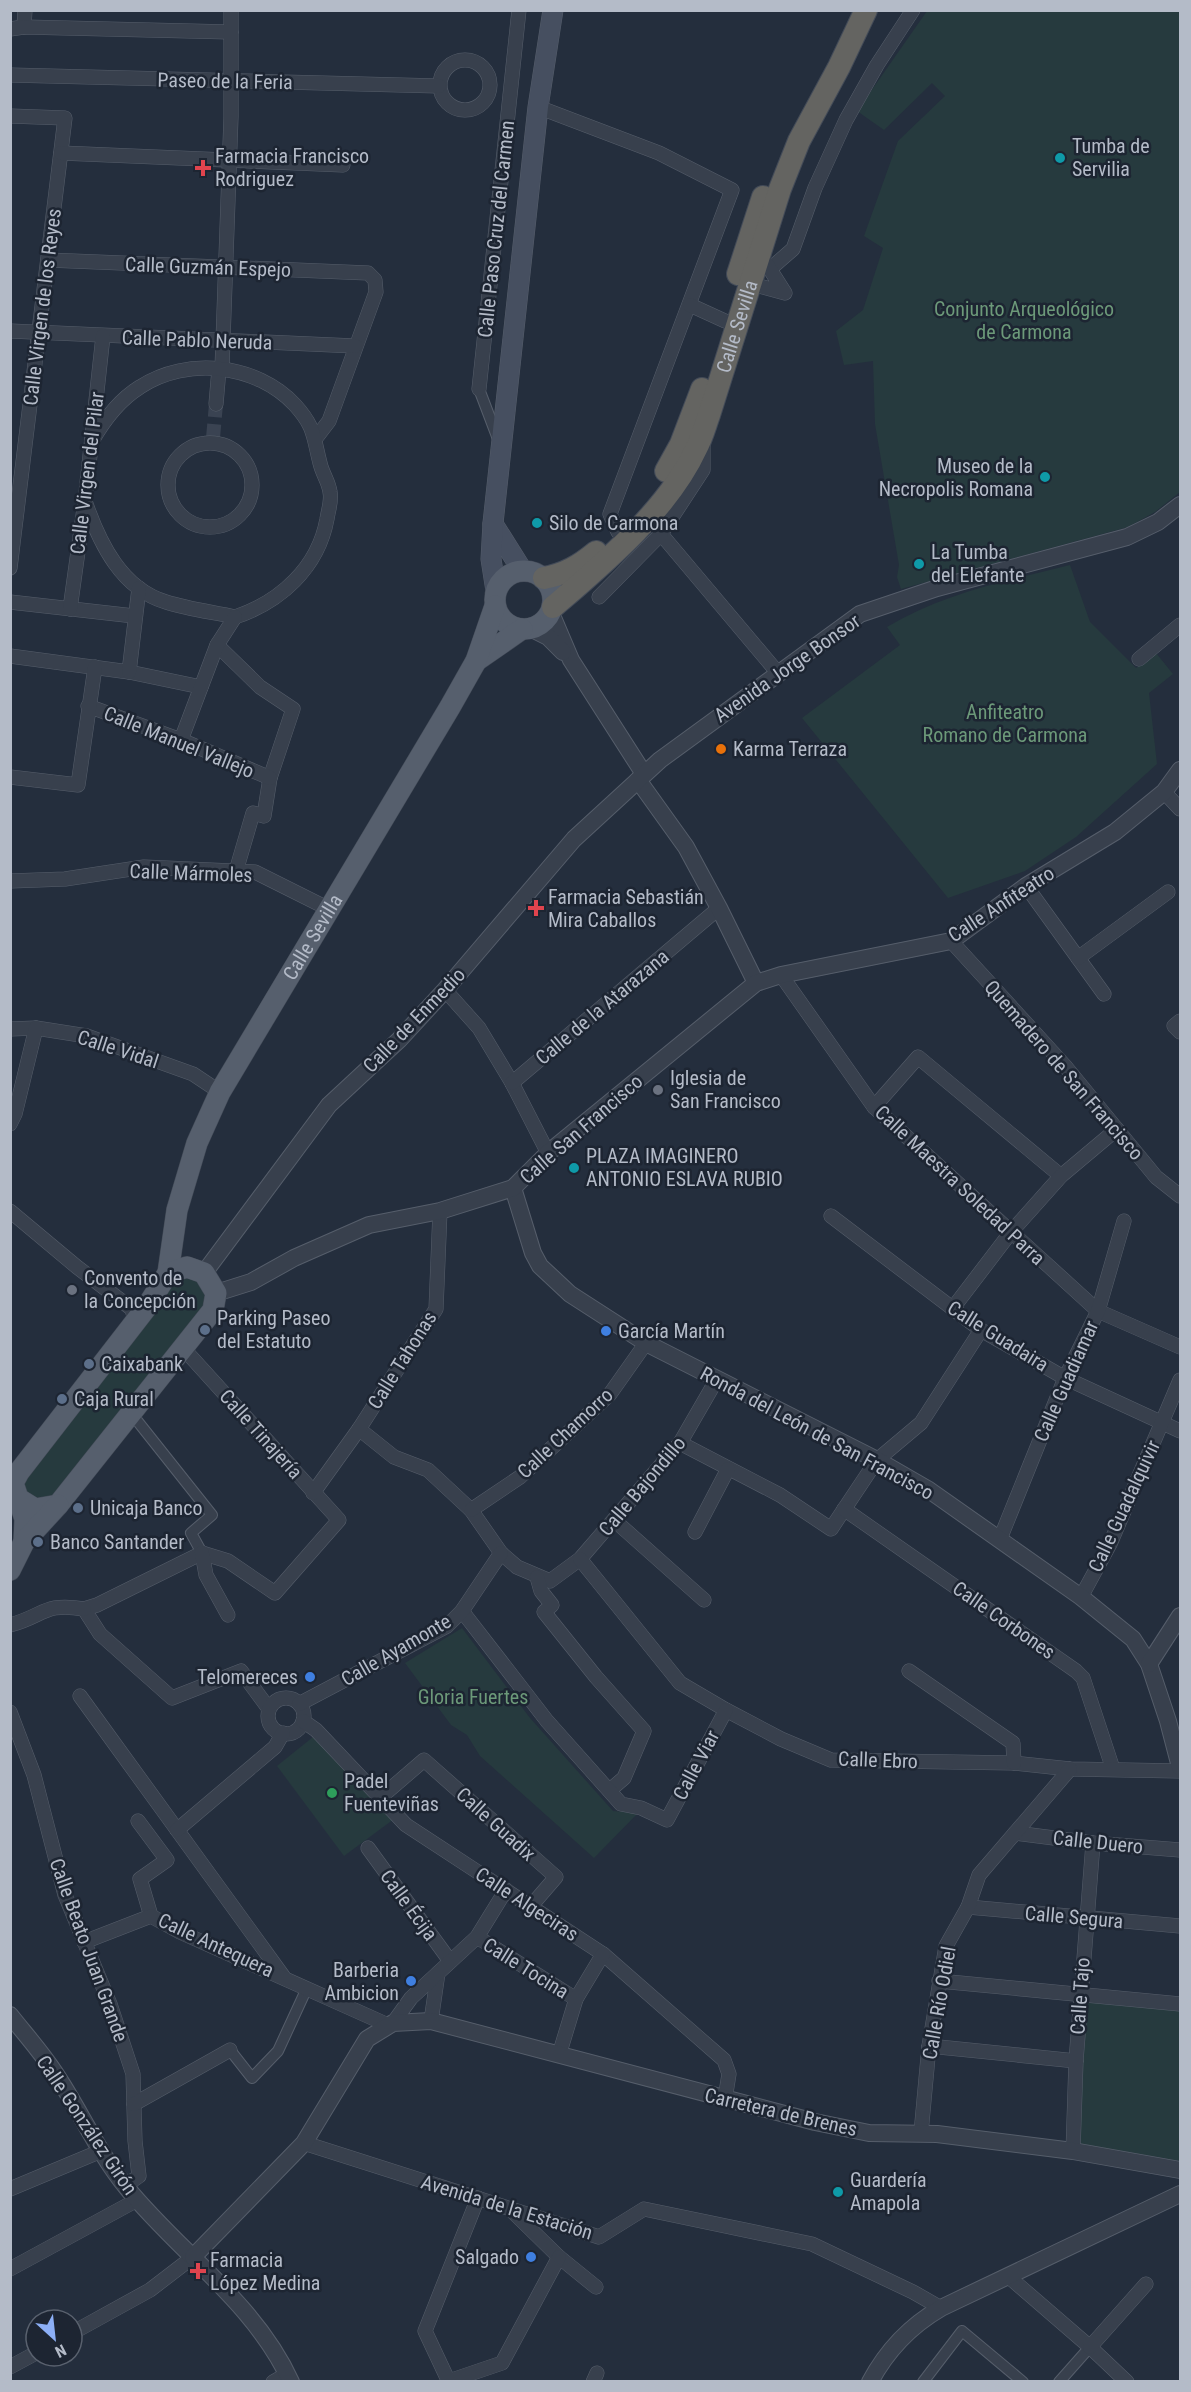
<svg xmlns="http://www.w3.org/2000/svg" width="1191" height="2392" viewBox="0 0 1191 2392" font-family="'Roboto Condensed',sans-serif">
<style>
.green{fill:#263a3e}
.lines{fill:none;stroke-linecap:round;stroke-linejoin:round}
.minor-tunnel{stroke:#3a4352;stroke-width:14;stroke-dasharray:14 7;stroke-linecap:butt}
.pedestrian-casing{stroke:#565e6b;stroke-width:12}
.minor-casing{stroke:#565e6b;stroke-width:15}
.tertiary-casing{stroke:#565e6b;stroke-width:18}
.secondary-casing{stroke:#565e6b;stroke-width:21}
.primary-casing{stroke:#414956;stroke-width:22}
.trunk-casing{stroke:#434b58;stroke-width:24}
.pedestrian{stroke:#38404d;stroke-width:10}
.minor{stroke:#38404d;stroke-width:14}
.tertiary{stroke:#38404d;stroke-width:16}
.secondary{stroke:#464f60;stroke-width:20}
.primary{stroke:#565f6d;stroke-width:21}
.trunk{stroke:#646461;stroke-width:22}
.culture-dot{fill:#0f9aa8;stroke:#1d2532;stroke-width:2}
.health-dot{fill:#e0444e;stroke:#1d2532;stroke-width:2}
.food-dot{fill:#e8710a;stroke:#1d2532;stroke-width:2}
.worship-dot{fill:#6b7280;stroke:#1d2532;stroke-width:2}
.service-dot{fill:#5c6f8a;stroke:#1d2532;stroke-width:2}
.shop-dot{fill:#3f7fe0;stroke:#1d2532;stroke-width:2}
.leisure-dot{fill:#2e9e5b;stroke:#1d2532;stroke-width:2}
.labels{text-anchor:middle;stroke-width:5;stroke-linejoin:round;paint-order:stroke}
.street-label{font-size:20px;fill:#b4bbc8;stroke:#1d2532}
.poi-label{font-size:20px;fill:#b4bbc8;stroke:#1d2532;text-anchor:start}
.park-label{font-size:20px;fill:#6c9979;stroke:#1d2532}
</style>
<rect width="100%" height="100%" fill="#242e3d"/>
<g class="green">
<path d="M927 11H1180V492L1155 512 1128 527 901 589 897 577 899 565 875 424 873 361 844 365 836 331 863 310 883 248 864 236 898 141 945 96 932 83 884 130 857 111Z"/>
<path d="M1070 565 1090 622 1136 668 1156 653 1173 674 1149 693 1157 764 1076 837 1025 871 948 898 802 718 900 645 887 627C944 593 1006 581 1070 565Z"/>
<path d="M198 1277 208 1301 55 1500 26 1499 21 1476 173 1278Z"/>
<path d="M462 1628 530 1718 613 1811 638 1813 594 1858 480 1756 467 1735 451 1725 405 1663Z"/>
<path d="M313 1737 394 1819 344 1856 277 1766Z"/>
<path d="M1080 1996 1180 2004V2161L1081 2144Z"/>
</g>
<g class="lines">
<path class="minor-tunnel" d="M213 438 216 404"/>
<defs>
<g id="pedestrian">
<path d="M479 389 498 439"/>
<path d="M131 1413 212 1515 191 1533 202 1553"/>
<path d="M230 2050 252 2078 278 2051 307 1988"/>
<path d="M923 2382 962 2331 1023 2382"/>
<path d="M1059 2382 1090 2347"/>
</g>
<g id="minor">
<path d="M24 27 25 10"/>
<path d="M10 29 24 27 231 32"/>
<circle cx="465" cy="85" r="25"/>
<path d="M10 75 439 86"/>
<path d="M538 107 659 153 732 190 610 514 618 532"/>
<path d="M10 116 65 118 10 568"/>
<path d="M61 153 343 165"/>
<path d="M48 260 368 273 375 280 376 292 329 421 316 438"/>
<path d="M770 269 793 249 815 188 846 120 877 65 913 10"/>
<path d="M749 289 759 286 785 293 766 263"/>
<path d="M690 305 725 321"/>
<path d="M10 331 355 346"/>
<path d="M222 368 231 117V10"/>
<path d="M479 389 519 10"/>
<path d="M216 404 219 369"/>
<path d="M92 441C104 420 119 400 140 387 187 356 257 364 295 405 315 427 313 436 320 463 322 473 329 482 330 492 332 501 328 511 327 519 318 568 280 602 235 617"/>
<path d="M703 442V470L661 534 778 673"/>
<circle cx="210" cy="485" r="42"/>
<path d="M86 504C100 544 122 589 166 602 188 609 212 612 235 617"/>
<path d="M599 597 661 534"/>
<path d="M10 602 134 616"/>
<path d="M70 609 85 501 103 336"/>
<path d="M217 645 260 687 293 709 270 778 264 816 253 813 236 871"/>
<path d="M10 656 129 672 201 687"/>
<path d="M1139 659 1180 625"/>
<path d="M129 672 139 588"/>
<path d="M88 706 181 740 270 778"/>
<path d="M181 740 217 645 235 617"/>
<path d="M10 777 78 785 95 667"/>
<path d="M1164 792 1180 809"/>
<path d="M10 881 65 879 144 867 255 872 329 909"/>
<path d="M1026 886 1104 994"/>
<path d="M951 941 1065 1066 1156 1177 1180 1196"/>
<path d="M1078 958 1168 892"/>
<path d="M781 975 874 1107 1098 1311 1180 1347"/>
<path d="M445 990 479 1028 512 1083 548 1153"/>
<path d="M1180 1021 1174 1026 1180 1032"/>
<path d="M10 1029 36 1028 87 1036 193 1074 220 1092"/>
<path d="M512 1083 719 908"/>
<path d="M874 1107 918 1057 1061 1176"/>
<path d="M10 1124 15 1114 36 1028"/>
<path d="M10 1211 77 1267 132 1309 135 1321"/>
<path d="M831 1216 981 1330 1065 1378 1180 1431"/>
<path d="M953 1308 1011 1232 1061 1176 1117 1129"/>
<path d="M183 1348 339 1520 275 1593 228 1561 202 1553"/>
<path d="M359 1429 394 1457 428 1470 471 1510 501 1553 517 1567 550 1581 580 1559 680 1443 717 1379"/>
<path d="M680 1443 780 1495 831 1529 877 1460 921 1423 981 1330"/>
<path d="M313 1493 359 1429 436 1309 440 1211"/>
<path d="M844 1509 1076 1671 1083 1678 1113 1769"/>
<path d="M471 1510 520 1477 610 1394 646 1343"/>
<path d="M614 1520 704 1600"/>
<path d="M695 1532 728 1469"/>
<path d="M1000 1539 1065 1378 1098 1311 1124 1221"/>
<path d="M202 1553 97 1605 84 1609 100 1634 172 1698 241 1671 269 1709"/>
<path d="M202 1553 206 1575 228 1615"/>
<path d="M580 1559 680 1683 726 1710 781 1739 831 1760 1014 1763 1070 1769 1180 1771"/>
<path d="M537 1577 541 1591 552 1605 544 1612 596 1677 644 1731 624 1778 610 1790"/>
<path d="M1081 1597 1110 1544 1180 1380"/>
<path d="M462 1611 547 1721 621 1804 641 1808 667 1820 726 1710"/>
<path d="M10 1625C44 1616 44 1602 84 1609"/>
<path d="M909 1671 1013 1743 1014 1763"/>
<path d="M80 1696 283 1976"/>
<circle cx="286" cy="1716" r="18"/>
<path d="M299 1704 447 1626 462 1611 501 1553"/>
<path d="M10 1712 34 1775 65 1895 110 2004 133 2074 135 2141 139 2176 125 2186"/>
<path d="M303 1721 316 1730 406 1825 603 1954 724 2060 729 2074 725 2099"/>
<path d="M381 1797 424 1760 556 1877 531 1906"/>
<path d="M138 1821 167 1860 140 1879 151 1916 180 1932 388 2025"/>
<path d="M177 1830 275 1747 283 1733"/>
<path d="M1015 1833 1093 1843 1180 1850"/>
<path d="M368 1848 450 1961"/>
<path d="M968 1907 1180 1926"/>
<path d="M477 1937 576 1999"/>
<path d="M84 1942 151 1916"/>
<path d="M939 1981 1180 2004"/>
<path d="M431 2021 438 1973"/>
<path d="M393 2023 411 1998 477 1937 506 1890"/>
<path d="M929 2046 1076 2061"/>
<path d="M559 2055 576 1999 603 1954"/>
<path d="M134 2104 230 2050"/>
<path d="M921 2133 929 2046 946 1946 968 1907 979 1875 1070 1769"/>
<path d="M304 2143 599 2237 644 2209 812 2244 913 2292 941 2308"/>
<path d="M1073 2151 1076 2061 1093 1843"/>
<path d="M10 2189 101 2151"/>
<path d="M513 2212 559 2257 596 2287"/>
<path d="M10 2269 137 2200"/>
<path d="M1009 2277 1090 2347 1127 2382"/>
<path d="M72 2333 150 2290 193 2257"/>
<path d="M1090 2347 1146 2284"/>
<path d="M10 2367 36 2353"/>
<path d="M449 2381 502 2363 559 2257"/>
<path d="M273 2382 287 2374"/>
<path d="M449 2382 425 2331 478 2198"/>
<path d="M593 2382 597 2373"/>
</g>
<g id="tertiary">
<path d="M551 613 571 660 644 774"/>
<path d="M530 628 548 637 563 652"/>
<path d="M638 780 686 847 719 908 756 983"/>
<path d="M513 1188 533 1253 540 1266 570 1294 646 1343 877 1460 929 1490 1081 1597 1133 1639 1149 1664 1168 1721 1180 1767"/>
<path d="M204 1273 329 1105 399 1040 445 990 574 839 660 760 860 614 937 588 1127 537 1158 522 1180 505"/>
<path d="M216 1293 251 1282 294 1258 369 1225 440 1211 513 1188 548 1153 756 983 781 975 951 941 1026 886 1115 832 1164 792 1180 770"/>
<path d="M1149 1664 1180 1616"/>
<path d="M10 2015C25 2034 42 2053 55 2073 80 2110 98 2153 127 2188 180 2253 255 2303 291 2382"/>
<path d="M193 2257 304 2143 367 2039 393 2023 431 2021 815 2122 869 2133 937 2134 1073 2151 1180 2170"/>
<path d="M870 2382C887 2350 910 2326 941 2308L1180 2194"/>
</g>
<g id="secondary">
<path d="M493 524 522 570"/>
<path d="M496 591 491 559 493 523 538 107 553 10"/>
</g>
<g id="primary">
<circle cx="524" cy="600" r="29"/>
<path d="M476 661 522 629"/>
<path id="s1" d="M168 1273 177 1210 197 1143 220 1092 450 707 476 661 495 606"/>
<path d="M19 1499 35 1509 58 1505 213 1310 216 1293 204 1273 187 1267 168 1273 146 1308 19 1472 13 1483 25 1519 24 1542"/>
<path d="M10 1570 24 1542 58 1505"/>
</g>
<g id="trunk">
<path d="M738 274 763 197"/>
<path d="M666 471 681 444 702 389"/>
<path d="M544 578C565 574 579 566 596 552"/>
<path id="s2" d="M553 607C603 564 668 510 696 449 702 438 705 426 709 415L780 189 799 141 839 67 866 10"/>
</g>
</defs>
<use href="#pedestrian" class="pedestrian-casing"/>
<use href="#minor" class="minor-casing"/>
<use href="#tertiary" class="tertiary-casing"/>
<use href="#secondary" class="secondary-casing"/>
<use href="#primary" class="primary-casing"/>
<use href="#trunk" class="trunk-casing"/>
<use href="#pedestrian" class="pedestrian"/>
<use href="#minor" class="minor"/>
<use href="#tertiary" class="tertiary"/>
<use href="#secondary" class="secondary"/>
<use href="#primary" class="primary"/>
<use href="#trunk" class="trunk"/>
</g>
<g class="culture-dot">
<circle cx="1060" cy="158" r="6"/>
<circle cx="1045" cy="477" r="6"/>
<circle cx="537" cy="523" r="6"/>
<circle cx="919" cy="564" r="6"/>
<circle cx="574" cy="1168" r="6"/>
<circle cx="838" cy="2192" r="6"/>
</g>
<g class="health-dot">
<path d="M200 159h6v6h6v6h-6v6h-6v-6h-6v-6h6z"/>
<path d="M533 899h6v6h6v6h-6v6h-6v-6h-6v-6h6z"/>
<path d="M195 2262h6v6h6v6h-6v6h-6v-6h-6v-6h6z"/>
</g>
<circle class="food-dot" cx="721" cy="749" r="6"/>
<g class="worship-dot">
<circle cx="658" cy="1090" r="6"/>
<circle cx="72" cy="1290" r="6"/>
</g>
<g class="service-dot">
<circle cx="205" cy="1330" r="6"/>
<circle cx="89" cy="1364" r="6"/>
<circle cx="62" cy="1399" r="6"/>
<circle cx="78" cy="1508" r="6"/>
<circle cx="38" cy="1542" r="6"/>
</g>
<g class="shop-dot">
<circle cx="606" cy="1331" r="6"/>
<circle cx="310" cy="1677" r="6"/>
<circle cx="411" cy="1981" r="6"/>
<circle cx="531" cy="2257" r="6"/>
</g>
<circle class="leisure-dot" cx="332" cy="1793" r="6"/>
<g class="labels">
<g class="street-label">
<text transform="translate(225 81) rotate(1)" y="7">Paseo de la Feria</text>
<text transform="translate(496 229) rotate(-84)" y="7">Calle Paso Cruz del Carmen</text>
<text transform="translate(208 267) rotate(2)" y="7">Calle Guzmán Espejo</text>
<text transform="translate(42 307) rotate(-83)" y="7">Calle Virgen de los Reyes</text>
<text dy="7" stroke="none"><textPath href="#s2" startOffset="344">Calle Sevilla</textPath></text>
<text transform="translate(197 340) rotate(2)" y="7">Calle Pablo Neruda</text>
<text transform="translate(87 473) rotate(-83)" y="7">Calle Virgen del Pilar</text>
<text transform="translate(787 668) rotate(-35)" y="7">Avenida Jorge Bonsor</text>
<text transform="translate(179 742) rotate(22)" y="7">Calle Manuel Vallejo</text>
<text transform="translate(191 873) rotate(2)" y="7">Calle Mármoles</text>
<text transform="translate(1001 904) rotate(-33)" y="7">Calle Anfiteatro</text>
<text dy="7" stroke="none"><textPath href="#s1" startOffset="370">Calle Sevilla</textPath></text>
<text transform="translate(602 1007) rotate(-40)" y="7">Calle de la Atarazana</text>
<text transform="translate(414 1020) rotate(-46)" y="7">Calle de Enmedio</text>
<text transform="translate(118 1049) rotate(18)" y="7">Calle Vidal</text>
<text transform="translate(1064 1070) rotate(49)" y="7">Quemadero de San Francisco</text>
<text transform="translate(581 1129) rotate(-41)" y="7">Calle San Francisco</text>
<text transform="translate(960 1185) rotate(43)" y="7">Calle Maestra Soledad Parra</text>
<text transform="translate(998 1336) rotate(32)" y="7">Calle Guadaira</text>
<text transform="translate(402 1360) rotate(-58)" y="7">Calle Tahonas</text>
<text transform="translate(1066 1381) rotate(-66)" y="7">Calle Guadiamar</text>
<text transform="translate(565 1433) rotate(-43)" y="7">Calle Chamorro</text>
<text transform="translate(817 1433) rotate(28)" y="7">Ronda del León de San Francisco</text>
<text transform="translate(261 1434) rotate(48)" y="7">Calle Tinajería</text>
<text transform="translate(642 1486) rotate(-50)" y="7">Calle Bajondillo</text>
<text transform="translate(1124 1506) rotate(-65)" y="7">Calle Guadalquivir</text>
<text transform="translate(1004 1620) rotate(35)" y="7">Calle Corbones</text>
<text transform="translate(396 1650) rotate(-30)" y="7">Calle Ayamonte</text>
<text transform="translate(878 1760) rotate(2)" y="7">Calle Ebro</text>
<text transform="translate(696 1765) rotate(-62)" y="7">Calle Viar</text>
<text transform="translate(496 1824) rotate(42)" y="7">Calle Guadix</text>
<text transform="translate(1098 1842) rotate(6)" y="7">Calle Duero</text>
<text transform="translate(527 1904) rotate(33)" y="7">Calle Algeciras</text>
<text transform="translate(409 1905) rotate(54)" y="7">Calle Écija</text>
<text transform="translate(1074 1917) rotate(5)" y="7">Calle Segura</text>
<text transform="translate(216 1945) rotate(25)" y="7">Calle Antequera</text>
<text transform="translate(89 1950) rotate(70)" y="7">Calle Beato Juan Grande</text>
<text transform="translate(526 1968) rotate(32)" y="7">Calle Tocina</text>
<text transform="translate(1080 1996) rotate(-86)" y="7">Calle Tajo</text>
<text transform="translate(939 2003) rotate(-80)" y="7">Calle Río Odiel</text>
<text transform="translate(781 2112) rotate(13)" y="7">Carretera de Brenes</text>
<text transform="translate(87 2125) rotate(56)" y="7">Calle González Girón</text>
<text transform="translate(507 2207) rotate(17)" y="7">Avenida de la Estación</text>
</g>
<g class="poi-label">
<text x="1072" y="153">Tumba de<tspan x="1072" dy="23">Servilia</tspan></text>
<text x="215" y="163">Farmacia Francisco<tspan x="215" dy="23">Rodriguez</tspan></text>
<text x="1033" y="473" text-anchor="end">Museo de la<tspan x="1033" dy="23">Necropolis Romana</tspan></text>
<text x="549" y="530">Silo de Carmona</text>
<text x="931" y="559">La Tumba<tspan x="931" dy="23">del Elefante</tspan></text>
<text x="733" y="756">Karma Terraza</text>
<text x="548" y="904">Farmacia Sebastián<tspan x="548" dy="23">Mira Caballos</tspan></text>
<text x="670" y="1085">Iglesia de<tspan x="670" dy="23">San Francisco</tspan></text>
<text x="586" y="1163">PLAZA IMAGINERO<tspan x="586" dy="23">ANTONIO ESLAVA RUBIO</tspan></text>
<text x="84" y="1285">Convento de<tspan x="84" dy="23">la Concepción</tspan></text>
<text x="217" y="1325">Parking Paseo<tspan x="217" dy="23">del Estatuto</tspan></text>
<text x="618" y="1338">García Martín</text>
<text x="101" y="1371">Caixabank</text>
<text x="74" y="1406">Caja Rural</text>
<text x="90" y="1515">Unicaja Banco</text>
<text x="50" y="1549">Banco Santander</text>
<text x="298" y="1684" text-anchor="end">Telomereces</text>
<text x="344" y="1788">Padel<tspan x="344" dy="23">Fuenteviñas</tspan></text>
<text x="399" y="1977" text-anchor="end">Barberia<tspan x="399" dy="23">Ambicion</tspan></text>
<text x="850" y="2187">Guardería<tspan x="850" dy="23">Amapola</tspan></text>
<text x="519" y="2264" text-anchor="end">Salgado</text>
<text x="210" y="2267">Farmacia<tspan x="210" dy="23">López Medina</tspan></text>
</g>
<g class="park-label">
<text x="1024" y="316">Conjunto Arqueológico<tspan x="1024" dy="23">de Carmona</tspan></text>
<text x="1005" y="719">Anfiteatro<tspan x="1005" dy="23">Romano de Carmona</tspan></text>
<text x="473" y="1704">Gloria Fuertes</text>
</g>
</g>
<rect width="1191" height="2392" fill="none" stroke="#b4bbc8" stroke-width="24"/>
<g transform="translate(54 2338) rotate(153)"><circle r="28" fill="#1d2532" stroke="#59616e" stroke-width="1.5"/>
<path d="M0-4.5L10 22L0 15L-10 22Z" fill="#8caff6"/>
<text y="-9" font-size="16" font-weight="bold" text-anchor="middle" fill="#b4bbc8">N</text>
</g>
</svg>
